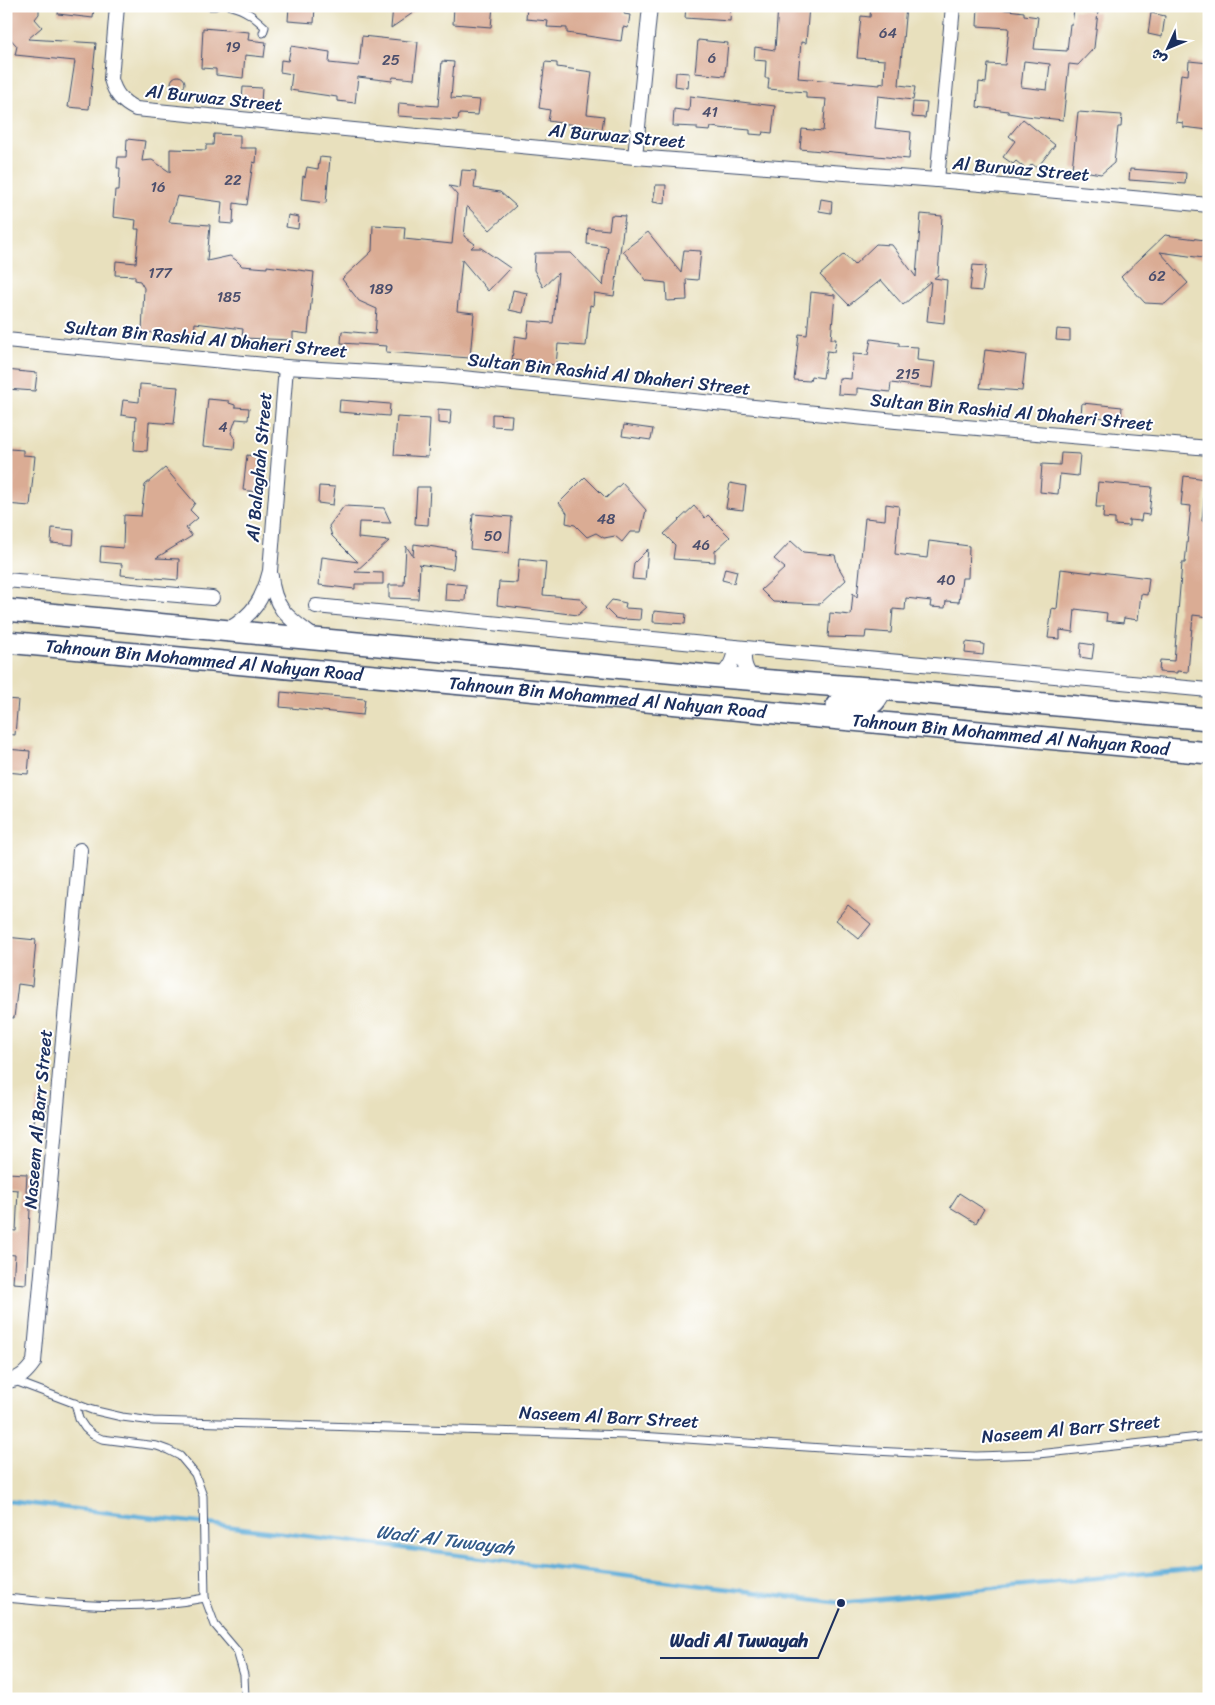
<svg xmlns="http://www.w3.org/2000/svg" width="1215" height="1705" viewBox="0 0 1215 1705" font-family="Sriracha,'Playpen Sans Arabic',sans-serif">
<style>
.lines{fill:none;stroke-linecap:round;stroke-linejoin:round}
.stream{stroke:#5fadd9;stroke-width:4.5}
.building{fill:#daac94;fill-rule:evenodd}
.lane-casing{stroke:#3a4a6c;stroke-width:9}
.street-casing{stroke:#3a4a6c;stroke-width:16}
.primary-casing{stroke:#3a4a6c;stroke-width:24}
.lane{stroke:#fff;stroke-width:7}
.street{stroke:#fff;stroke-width:14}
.primary{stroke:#fff;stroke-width:21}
.labels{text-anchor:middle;stroke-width:4;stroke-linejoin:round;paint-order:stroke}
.number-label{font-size:15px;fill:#4b4e6c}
.street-label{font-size:18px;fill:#1b2f5e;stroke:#fff}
.water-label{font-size:19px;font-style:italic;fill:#335b89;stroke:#fff}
.leader{fill:none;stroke:#1b2f5e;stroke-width:2}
.callout-dot{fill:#1b2f5e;stroke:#fff;stroke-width:2}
.callout-label{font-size:19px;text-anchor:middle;font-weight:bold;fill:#1b2f5e;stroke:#fff;stroke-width:4;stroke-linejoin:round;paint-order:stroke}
</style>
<rect width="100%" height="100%" fill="#fff"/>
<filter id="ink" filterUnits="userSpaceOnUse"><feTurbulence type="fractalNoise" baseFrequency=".02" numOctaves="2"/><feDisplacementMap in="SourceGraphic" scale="10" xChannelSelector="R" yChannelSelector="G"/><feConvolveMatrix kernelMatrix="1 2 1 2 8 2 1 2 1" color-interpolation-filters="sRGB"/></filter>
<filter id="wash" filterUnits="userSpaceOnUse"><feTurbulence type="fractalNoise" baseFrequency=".0096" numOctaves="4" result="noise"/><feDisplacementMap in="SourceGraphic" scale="20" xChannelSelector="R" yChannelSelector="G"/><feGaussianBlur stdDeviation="1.12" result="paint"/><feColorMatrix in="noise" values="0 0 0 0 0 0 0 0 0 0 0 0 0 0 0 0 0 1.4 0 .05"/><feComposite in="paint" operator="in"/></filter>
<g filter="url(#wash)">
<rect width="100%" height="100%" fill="#e8e0bd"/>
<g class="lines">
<path class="stream" d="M6 1501 234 1527 841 1603 1209 1567"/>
</g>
<g id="blocks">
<g class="building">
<path d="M6 6H39V14L35 19 42 27 28 39 96 43 89 109 68 107 75 61 15 55 17 46 6 34Z"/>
<path d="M59 6H94L93 18 58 14Z"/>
<path d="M289 6H315L314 23 288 21Z"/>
<path d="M393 6H423L391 28Z"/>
<path d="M454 6H493L491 27 453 24Z"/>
<path d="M527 6H626L624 14 630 15 628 28 623 27 621 41 567 33V28L547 27 548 21 526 19Z"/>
<path d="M702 6H731L730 21 685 18 686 7 702 8Z"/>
<path d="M778 6H809L806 43 801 42 798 78 880 85V83L884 84 885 60 857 58 861 16 870 17 871 6H906L899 85 915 87 913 100 878 96 875 128 911 132 909 159 800 149 802 129 823 131 826 99 806 98V92L768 89 769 78H765L766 61 754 60 755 47 775 50Z"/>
<path d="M978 6H990V8L1024 12V15L1038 17 1034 49 1067 51 1070 24H1072L1074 10 1098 12 1094 48 1078 65 1069 64 1063 120 1026 116 1008 113V111L977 107 979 82 986 83 988 64 1005 65 1009 28 977 26ZM1024 61 1050 64 1047 90 1021 87Z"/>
<path d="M1151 13 1165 16 1162 37 1148 34Z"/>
<path d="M203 28 249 32 248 40 266 42 264 57 245 55 243 78 216 75V69L201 68Z"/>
<path d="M362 36 418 42 414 79 393 77 392 81 358 77 355 103 337 101V97L290 90 292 74 280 72 281 60 288 61 291 46 330 52 329 63 359 66Z"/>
<path d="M698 40 728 43 725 76 695 73Z"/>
<path d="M442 61 454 62 451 98 480 100 478 115 459 114 458 120 398 116 399 103 438 106Z"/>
<path d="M1189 61 1209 63V130L1183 127V123L1176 122 1181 74 1188 75Z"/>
<path d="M545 62 557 63V67L592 72 587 114 604 116 602 129 548 121 550 110 539 108Z"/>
<path d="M676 72 689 73 688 88 675 86Z"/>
<circle cx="178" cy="83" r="7"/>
<path d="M243 87 262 88 261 103 242 101Z"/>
<path d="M690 96 775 106 772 133 763 132 762 135 750 134V130L728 128V129L711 127 710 131 697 130V127L673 126 674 109 689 111Z"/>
<path d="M913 102 927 103 925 118 912 117Z"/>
<path d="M1078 112 1122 115 1121 127H1118L1114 163 1101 174 1072 169Z"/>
<path d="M1023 119 1055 145 1037 168 1032 164 1027 170 1016 161 1013 164 1003 157 1015 141 1009 136Z"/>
<path d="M214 134 240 135V148H257L256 163 253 162 247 205 234 203 233 224 220 223 222 202 177 196 169 222 210 225 207 261 230 256 236 260 242 266 267 268V266L314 272 308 334 293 332V340L242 338 243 329 195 323 194 336 142 332 144 288 140 281 135 280V276L115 275 116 261 136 263 139 229H135L136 220 113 217 115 190H119L120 168H117L118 157H126L127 139 145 141 142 161 152 160 170 172V149L206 150V145H213Z"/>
<path d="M320 157 330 158 326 203 301 200 303 176 305 177 307 167 318 169Z"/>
<path d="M1130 169 1186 173 1185 184 1129 180Z"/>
<path d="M462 170 476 171 474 188 500 192 516 206 490 230 467 206 464 236 475 244 471 248H481L510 268 488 291 462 260 457 311 474 313 470 358 386 352 387 346 341 343 342 331 375 334 377 309 359 301 342 279 372 251 373 225 405 227 404 239 452 244 457 195 449 186 460 188Z"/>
<path d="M656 185H666L665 204 653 202Z"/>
<path d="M821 199 832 201 831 213 819 211Z"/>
<path d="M921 214 942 216 938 275 934 278 947 280 944 323 927 321 931 281 903 305 881 280 849 305 820 275 844 254 854 265 876 244 892 245 916 277Z"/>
<path d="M288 215 299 217 298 229 286 227Z"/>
<path d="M611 215 625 216 614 296 594 293 593 306 590 305 586 346 558 344 556 365 512 360 515 336 527 338 529 321 553 323 558 273 543 287 534 270 535 253H571L603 286 608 247 587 244 588 228 609 230Z"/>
<path d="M648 232 681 273 684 250 701 251 698 280 686 279 687 300 667 301 666 283 647 281 623 251Z"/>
<path d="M1165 235 1205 240 1203 258 1160 252 1188 283 1165 304 1145 303 1121 277Z"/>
<path d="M973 265 986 266 982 291 970 290Z"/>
<path d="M513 290 527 293 523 313 509 310Z"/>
<path d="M811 292 835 295 831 339H836L834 352 827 351 823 378 811 376 810 381 794 380 799 334 807 335Z"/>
<path d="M1057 329 1070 330V341L1056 340Z"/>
<path d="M871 339 899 343V346L918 347 917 360 935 362 932 388 891 383 890 392 857 388V395L838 394 839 378 851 379 853 354 868 355Z"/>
<path d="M985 350 1026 355 1022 391 980 388Z"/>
<path d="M6 370 37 373 35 391 6 389Z"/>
<path d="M140 384 178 387 174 424 149 422 147 451 134 450 136 417 121 415 123 400 139 402Z"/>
<path d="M208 399 229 401V403L235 405V407L249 408 248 420 236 419 231 433 235 439 234 449 203 446Z"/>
<path d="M340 400 390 404 389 416 339 412Z"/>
<path d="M1082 403 1122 407 1121 420 1081 415Z"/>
<path d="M438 409 451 410 450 424 438 423Z"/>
<path d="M492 414 512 415 511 427 492 426Z"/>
<path d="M397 417 430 419 428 457 394 455Z"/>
<path d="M624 425 653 429 651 440 622 436Z"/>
<path d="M10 449 23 450V455L35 456 30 506 6 504V453L10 454Z"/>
<path d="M1061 453 1080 454 1078 476 1060 474 1058 494 1040 492 1042 464 1060 465Z"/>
<path d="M247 455 261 457 256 492 243 490Z"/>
<path d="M165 468 195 503 190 510 198 518 186 528 192 536 156 558 179 559 178 580 121 575 122 564 100 562 101 546 123 548 124 515 141 516 145 485Z"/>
<path d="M1184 476 1206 479 1202 521 1209 522V617L1193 615 1188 672 1177 671V673L1159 672 1160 660 1174 661 1182 563H1185L1191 506 1181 505Z"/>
<path d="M585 477 606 498 622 483 646 510 641 532H630L622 542 615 536 604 538 596 533 587 537 575 525 566 523 567 513 559 503Z"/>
<path d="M1098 482 1152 487 1149 515 1142 514 1141 521 1129 520V526L1115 525V519L1103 518 1104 507H1096Z"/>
<path d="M730 483 746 486 743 510 726 508Z"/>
<path d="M319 486 335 487 333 505 318 503Z"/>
<path d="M417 487H430L428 525 415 524Z"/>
<path d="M886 504 899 506 895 554 927 558 929 541 969 546 968 578H962L959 602 946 601 945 608 930 607 931 601 906 598 905 610 893 609 891 633 866 631 865 638 828 637 830 613 851 615 853 593 857 598 865 518 885 520Z"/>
<path d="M344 506 384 508 391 523 359 522 358 538 389 541 355 572 383 573V584H355V589L319 585 322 557 358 562 332 536 329 526Z"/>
<path d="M694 506 705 518 708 515 730 537 715 551V562L673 559 675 545 664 534Z"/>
<path d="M473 514 512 517 509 553 470 549Z"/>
<path d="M52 528 74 530 73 545 51 543Z"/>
<path d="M791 541 803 552 835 555 838 566 846 580 820 604 773 602 761 590 785 568 774 559Z"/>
<path d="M414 544 455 550 453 569 418 564 420 566 418 599 389 598V585H404L406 546 413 556Z"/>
<path d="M648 549 645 580 632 579 634 563Z"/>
<path d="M519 559 546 562 543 595 580 598 587 607 578 615 497 605 499 582 517 583Z"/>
<path d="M725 568 737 571 734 583 722 580Z"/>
<path d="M1061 569 1092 573V571L1149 578 1147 595 1141 594 1138 620 1124 618 1123 623 1106 621 1107 613 1075 609 1073 632 1060 630V639L1048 638 1052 608 1057 609Z"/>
<path d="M446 583 466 585 465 601 445 600Z"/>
<path d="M612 600 626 603 625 608 641 609 640 620 624 619V620L615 618 605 608Z"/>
<path d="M654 611 686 614 685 624 653 622Z"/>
<path d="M966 642 984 644 983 655 965 653Z"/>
<path d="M1081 643 1094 645 1092 659 1080 657Z"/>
<path d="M281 692 365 699 363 715 280 707Z"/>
<path d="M6 699 18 700 15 735 6 734Z"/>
<path d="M6 749 30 751 28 774 6 772Z"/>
<path d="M848 905 871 924 859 939 836 920Z"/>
<path d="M6 937 36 940 32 986 18 984 14 1018 6 1017Z"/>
<path d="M36 1099 47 1100 45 1125 34 1124Z"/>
<path d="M6 1173 27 1174 26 1191H31L26 1284 13 1283 15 1255 6 1254V1230L16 1231 18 1190 6 1189Z"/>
<path d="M959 1193 984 1209 976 1223 950 1207Z"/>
</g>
</g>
</g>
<g filter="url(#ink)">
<use href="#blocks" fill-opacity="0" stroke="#3a4a6c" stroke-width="1"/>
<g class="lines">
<defs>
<g id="lane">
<path d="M209 6H215"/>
<path d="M231 6C245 9 254 17 265 27L263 33"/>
<path d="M15 1381 92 1410 122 1417 153 1421 625 1435 853 1450 976 1456 1038 1454 1209 1436"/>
<path d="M75 1403 79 1419 85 1428 93 1435 102 1439 157 1446 168 1450 180 1456 195 1474 203 1496 205 1598 215 1625 237 1651 244 1675 245 1699"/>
<path d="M6 1598C75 1605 137 1611 205 1598"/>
</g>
<g id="street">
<path d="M117 6 111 79C115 94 122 102 136 109L635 157 937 180 1209 205"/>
<path d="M635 157 650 6"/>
<path d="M937 180 953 6"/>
<path d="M6 340 286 367 442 376 896 421 1209 448"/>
<path d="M271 576C274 610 289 618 314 637"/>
<path d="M6 580 212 598"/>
<path d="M316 606 735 647 1209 690"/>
<path d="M229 629C254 614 263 599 270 571L286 367"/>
<path d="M745 648C742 661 745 670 754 680"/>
<path d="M720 677C730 668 734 660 735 647"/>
<path d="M6 1381C20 1380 27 1372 34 1362L80 850"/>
</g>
<g id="primary">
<path d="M6 610 720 677 881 689 1209 719"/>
<path id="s1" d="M6 642 1209 753"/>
<path d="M837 705C859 707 872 713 881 689"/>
</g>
</defs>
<use href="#lane" class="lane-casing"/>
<use href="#street" class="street-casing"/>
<use href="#primary" class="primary-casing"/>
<use href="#lane" class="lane"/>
<use href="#street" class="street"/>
<use href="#primary" class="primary"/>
</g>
</g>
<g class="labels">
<g class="number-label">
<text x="888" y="38">64</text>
<text x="233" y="52">19</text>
<text x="712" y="63">6</text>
<text x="391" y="65">25</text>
<text x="710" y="117">41</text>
<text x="233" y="185">22</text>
<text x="158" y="192">16</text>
<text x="160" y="278">177</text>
<text x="1157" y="281">62</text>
<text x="381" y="294">189</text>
<text x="229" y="302">185</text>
<text x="908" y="379">215</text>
<text x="223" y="432">4</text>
<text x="606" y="524">48</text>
<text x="493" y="541">50</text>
<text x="701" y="550">46</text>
<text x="946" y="585">40</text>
</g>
<g class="street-label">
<text transform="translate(214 98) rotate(6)" y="6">Al Burwaz Street</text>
<text transform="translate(617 136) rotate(5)" y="6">Al Burwaz Street</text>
<text transform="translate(1021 169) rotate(5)" y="6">Al Burwaz Street</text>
<text transform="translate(206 339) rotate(5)" y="6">Sultan Bin Rashid Al Dhaheri Street</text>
<text transform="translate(609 374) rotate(6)" y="6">Sultan Bin Rashid Al Dhaheri Street</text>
<text transform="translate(1012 412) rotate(5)" y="6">Sultan Bin Rashid Al Dhaheri Street</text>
<text transform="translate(259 467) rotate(-85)" y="6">Al Balaghah Street</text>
<text dy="6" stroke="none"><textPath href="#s1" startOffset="199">Tahnoun Bin Mohammed Al Nahyan Road</textPath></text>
<text dy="6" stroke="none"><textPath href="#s1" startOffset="604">Tahnoun Bin Mohammed Al Nahyan Road</textPath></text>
<text dy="6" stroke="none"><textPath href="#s1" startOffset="1009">Tahnoun Bin Mohammed Al Nahyan Road</textPath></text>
<text transform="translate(38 1119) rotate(-85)" y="6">Naseem Al Barr Street</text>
<text transform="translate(609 1417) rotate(3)" y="6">Naseem Al Barr Street</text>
<text transform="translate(1071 1429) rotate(-5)" y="6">Naseem Al Barr Street</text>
</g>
<g class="water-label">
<text transform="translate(445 1539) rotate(7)" y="7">Wadi Al Tuwayah</text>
</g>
</g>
<path class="leader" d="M841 1603L818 1658H660"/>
<circle class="callout-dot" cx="841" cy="1603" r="5"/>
<g class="callout-label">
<text x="739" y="1647">Wadi Al Tuwayah</text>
</g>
<rect width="1215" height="1705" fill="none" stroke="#fff" stroke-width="25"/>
<g transform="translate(1168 48) rotate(226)" stroke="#ffffff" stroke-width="4" paint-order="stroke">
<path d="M0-4L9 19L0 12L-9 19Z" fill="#1b2f5e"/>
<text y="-8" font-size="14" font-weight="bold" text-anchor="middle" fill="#1b2f5e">ش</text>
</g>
</svg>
